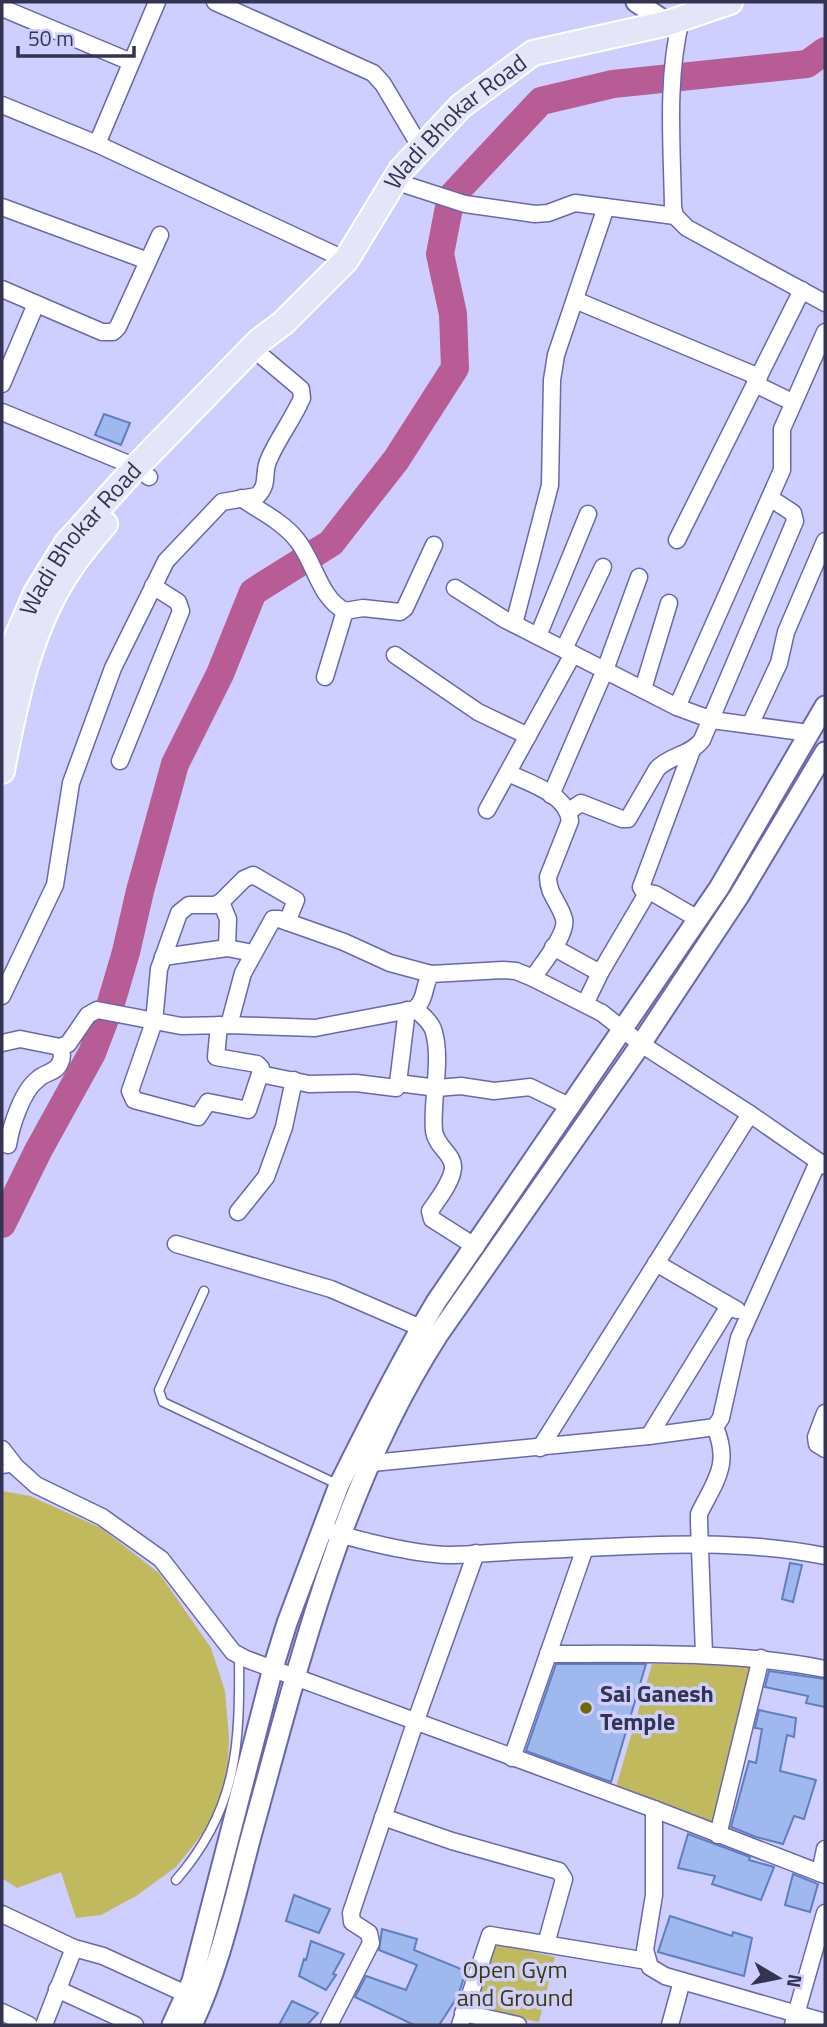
<svg xmlns="http://www.w3.org/2000/svg" width="827" height="2027" viewBox="0 0 827 2027" font-family="'Titillium Web',sans-serif">
<style>
.green{fill:#c1b95d}
.lines{fill:none;stroke-linecap:round;stroke-linejoin:round}
.river{stroke:#b75c94;stroke-width:28}
.building{fill:#9fb9ee;stroke:#5e7ec1;stroke-width:2}
.service-casing{stroke:#6a67af;stroke-width:11}
.minor-casing{stroke:#6a67af;stroke-width:19}
.tertiary-casing{stroke:#6a67af;stroke-width:23}
.primary-casing{stroke:#fff;stroke-width:28}
.service{stroke:#fff;stroke-width:8}
.minor{stroke:#fff;stroke-width:16}
.tertiary{stroke:#fff;stroke-width:19}
.primary{stroke:#e4e5f9;stroke-width:24}
.poi-dot{fill:#706800;stroke:#cecfff;stroke-width:2.5}
.labels{text-anchor:middle;stroke-width:7;stroke-linejoin:round;paint-order:stroke}
.street-label{font-size:24px;fill:#343352;stroke:#cecfff}
.poi-label{font-size:24px;font-weight:bold;fill:#343352;stroke:#cecfff;text-anchor:start}
.park-label{font-size:24px;fill:#3e3a08;stroke:#cecfff}
</style>
<rect width="100%" height="100%" fill="#cecfff"/>
<g class="green">
<path d="M2 1491 30 1496 101 1528 159 1573 211 1648 225 1691 229 1737 227 1784 214 1819 176 1867 136 1896 101 1915 76 1918 61 1872 17 1888 2 1878Z"/>
<path d="M652 1664 753 1665 715 1826 616 1787Z"/>
<path d="M493 1943 555 1957 539 2022 473 2009Z"/>
</g>
<g class="lines">
<path class="river" d="M2 1224 38 1151 92 1053 111 1003 126 952 140 891 175 764 220 674 253 592 331 543 396 460 455 368 453 314 440 254 451 197 541 101 613 84 807 64 825 51"/>
</g>
<g class="building">
<path d="M104 414 130 423 121 445 95 435Z"/>
<path d="M790 1563 802 1565 793 1602 782 1599Z"/>
<path d="M556 1664H646L611 1782 526 1751Z"/>
<path d="M769 1671 825 1679V1707L806 1703 808 1696 765 1687Z"/>
<path d="M759 1710 796 1718 794 1737 787 1735 780 1771 816 1780 804 1819 794 1816 783 1844 756 1837 731 1827 749 1761 756 1763 762 1729 755 1728Z"/>
<path d="M688 1834 750 1857 749 1860 774 1867 761 1900 712 1884 715 1876 678 1868Z"/>
<path d="M793 1874 818 1884 810 1912 785 1905Z"/>
<path d="M294 1895 330 1909 319 1933 286 1921Z"/>
<path d="M670 1916 732 1936 733 1932 752 1938 744 1976 658 1952Z"/>
<path d="M382 1929 417 1939 414 1950 466 1971 458 1996 439 2025H414L355 1997 366 1976 406 1990 417 1965 379 1950Z"/>
<path d="M311 1941 344 1954 333 1974 336 1975 326 1990 299 1976 304 1959 306 1960Z"/>
<path d="M292 2001 318 2013 307 2025H279Z"/>
</g>
<g class="lines">
<defs>
<g id="service">
<path d="M204 1291 159 1390 163 1402 339 1485"/>
<path d="M2 1469 16 1467"/>
<path d="M176 1880C238 1809 240 1745 239 1655"/>
</g>
<g id="minor">
<path d="M215 2 373 73 383 84 421 148"/>
<path d="M2 8 131 62"/>
<path d="M681 19C666 80 672 144 673 207L675 216 687 228 825 303"/>
<path d="M2 105 97 144 346 260"/>
<path d="M97 144 157 2"/>
<path d="M394 181 465 204 535 214 548 213 575 203 675 216"/>
<path d="M2 207 148 261"/>
<path d="M2 289 102 332H113L118 327 160 235"/>
<path d="M575 300 759 377"/>
<path d="M2 384 36 304"/>
<path d="M755 384 792 402"/>
<path d="M2 412 136 467 149 477"/>
<path d="M241 498C260 511 283 522 297 540 315 562 319 598 345 611L363 608 400 612 405 608 434 545"/>
<path d="M677 540 802 290"/>
<path d="M455 588 504 619 677 707 712 720 809 733"/>
<path d="M514 624 550 485 552 380 556 355 606 207"/>
<path d="M538 636 588 514"/>
<path d="M564 649 603 567"/>
<path d="M395 655 478 712 528 736"/>
<path d="M325 677 345 611"/>
<path d="M643 689 669 603"/>
<path d="M677 707 782 470V429L825 332"/>
<path d="M750 725 779 663 786 632 825 541"/>
<path d="M120 761 181 611 178 602 153 586"/>
<path d="M508 773C529 783 567 794 570 821L548 877C548 895 560 903 564 919 568 934 541 965 533 978"/>
<path d="M551 795 605 670 639 577"/>
<path d="M487 810 573 654"/>
<path d="M569 811 581 803 622 819H628L657 769C670 755 691 755 702 740L795 521 793 513 770 498"/>
<path d="M646 895 641 887 692 750"/>
<path d="M221 902 228 919 227 948"/>
<path d="M287 922 296 900 253 875 244 879 221 902 215 905H189L179 913 159 969 154 1022 130 1091 134 1100 198 1117 208 1102 248 1110 260 1074 309 1084 356 1083 396 1088 398 1083 407 1010"/>
<path d="M553 947 600 973"/>
<path d="M163 957 227 948 253 953"/>
<path d="M2 996 55 885 71 783 113 668 166 561 222 502 257 496C270 484 262 473 269 459 278 438 293 419 302 398L301 389 263 357"/>
<path d="M585 1004 600 973 646 895 650 893 655 894 698 919"/>
<path d="M415 1009C422 1015 429 1020 433 1029 443 1058 431 1101 434 1131 436 1147 454 1154 453 1168 452 1182 438 1199 430 1211L432 1219 476 1247"/>
<path d="M219 1025 216 1057 257 1064 261 1068 260 1074"/>
<path d="M229 1025 243 973 273 919H279L344 942 390 963 431 974"/>
<path d="M2 1043 20 1039 60 1047 68 1044 88 1015 97 1010 181 1026 229 1025 315 1028 415 1009C427 998 423 985 431 974L503 970 516 971 533 978 602 1013 641 1044 750 1114 825 1166"/>
<path d="M398 1083 437 1088 461 1086 494 1091 530 1087 571 1107"/>
<path d="M8 1145C11 1126 22 1091 38 1079 45 1072 56 1073 60 1063 63 1057 62 1053 60 1047"/>
<path d="M238 1212 266 1177 284 1127 294 1080"/>
<path d="M176 1244 331 1289 421 1328"/>
<path d="M656 1263 737 1310"/>
<path d="M825 1413 816 1437 817 1444 825 1449"/>
<path d="M649 1436 729 1306"/>
<path d="M540 1448 750 1114"/>
<path d="M2 1449 16 1467 36 1485 102 1517 161 1559 233 1652 246 1659 654 1809 825 1875"/>
<path d="M362 1464 649 1436 715 1427 721 1418 739 1338 818 1162"/>
<path d="M323 1529C356 1540 413 1554 448 1555 472 1555 498 1552 522 1551 623 1547 726 1536 825 1556"/>
<path d="M548 1654C641 1654 734 1651 825 1669"/>
<path d="M704 1654 699 1522V1514C715 1481 731 1465 715 1427"/>
<path d="M512 1758 585 1548"/>
<path d="M654 1809V1895L645 1950 650 1967 665 1976 825 2022"/>
<path d="M383 1817 452 1841 559 1871 564 1879 546 1944"/>
<path d="M718 1835 761 1658"/>
<path d="M820 1873 825 1849"/>
<path d="M2 1914 74 1948 103 1956 186 1994"/>
<path d="M57 1989 135 2025"/>
<path d="M2 2012 29 2025"/>
<path d="M463 2013 518 2025"/>
<path d="M44 2025 74 1948"/>
<path d="M329 2025 371 1943 369 1933 352 1922 351 1913 415 1723 476 1553"/>
<path d="M460 2025 490 1935 647 1961"/>
<path d="M670 2025 682 1981"/>
<path d="M793 2025 825 1913"/>
</g>
<g id="tertiary">
<path d="M636 2 668 23"/>
<path d="M172 2025 192 1981 273 1668 287 1623 339 1485C370 1422 401 1361 436 1302L719 888 825 706"/>
<path d="M192 2025C220 1968 236 1891 253 1829 300 1660 342 1484 438 1335L641 1044 739 896 825 752"/>
</g>
<g id="primary">
<path id="s1" d="M2 689 13 646 36 593 67 543 137 466 259 341 283 323 346 260 401 170 461 106 533 53 668 23 730 2"/>
<path d="M2 771C15 702 30 626 71 567 81 552 93 538 105 524"/>
</g>
</defs>
<use href="#service" class="service-casing"/>
<use href="#minor" class="minor-casing"/>
<use href="#tertiary" class="tertiary-casing"/>
<use href="#primary" class="primary-casing"/>
<use href="#service" class="service"/>
<use href="#minor" class="minor"/>
<use href="#tertiary" class="tertiary"/>
<use href="#primary" class="primary"/>
</g>
<circle class="poi-dot" cx="586" cy="1708" r="7"/>
<g class="labels">
<g class="street-label">
<text dy="8" stroke="none"><textPath href="#s1" startOffset="737">Wadi Bhokar Road</textPath></text>
<text dy="8" stroke="none"><textPath href="#s1" startOffset="172">Wadi Bhokar Road</textPath></text>
</g>
<g class="poi-label">
<text x="600" y="1702">Sai Ganesh<tspan x="600" dy="28">Temple</tspan></text>
</g>
<g class="park-label">
<text x="515" y="1978">Open Gym<tspan x="515" dy="28">and Ground</tspan></text>
</g>
</g>
<rect width="827" height="2027" fill="none" stroke="#343352" stroke-width="7"/>
<g transform="translate(778 1978) rotate(100)" stroke="#cecfff" stroke-width="5" paint-order="stroke">
<path d="M0-5L12 26L0 18L-12 26Z" fill="#343352"/>
<text y="-10" font-size="19" font-weight="bold" text-anchor="middle" fill="#343352">N</text>
</g>
<path d="M18 46v10h116v-10" fill="none" stroke="#343352" stroke-width="3.5"/>
<text x="28" y="46" font-size="21" fill="#343352" stroke="#cecfff" stroke-width="5" paint-order="stroke">50 m</text>
</svg>
